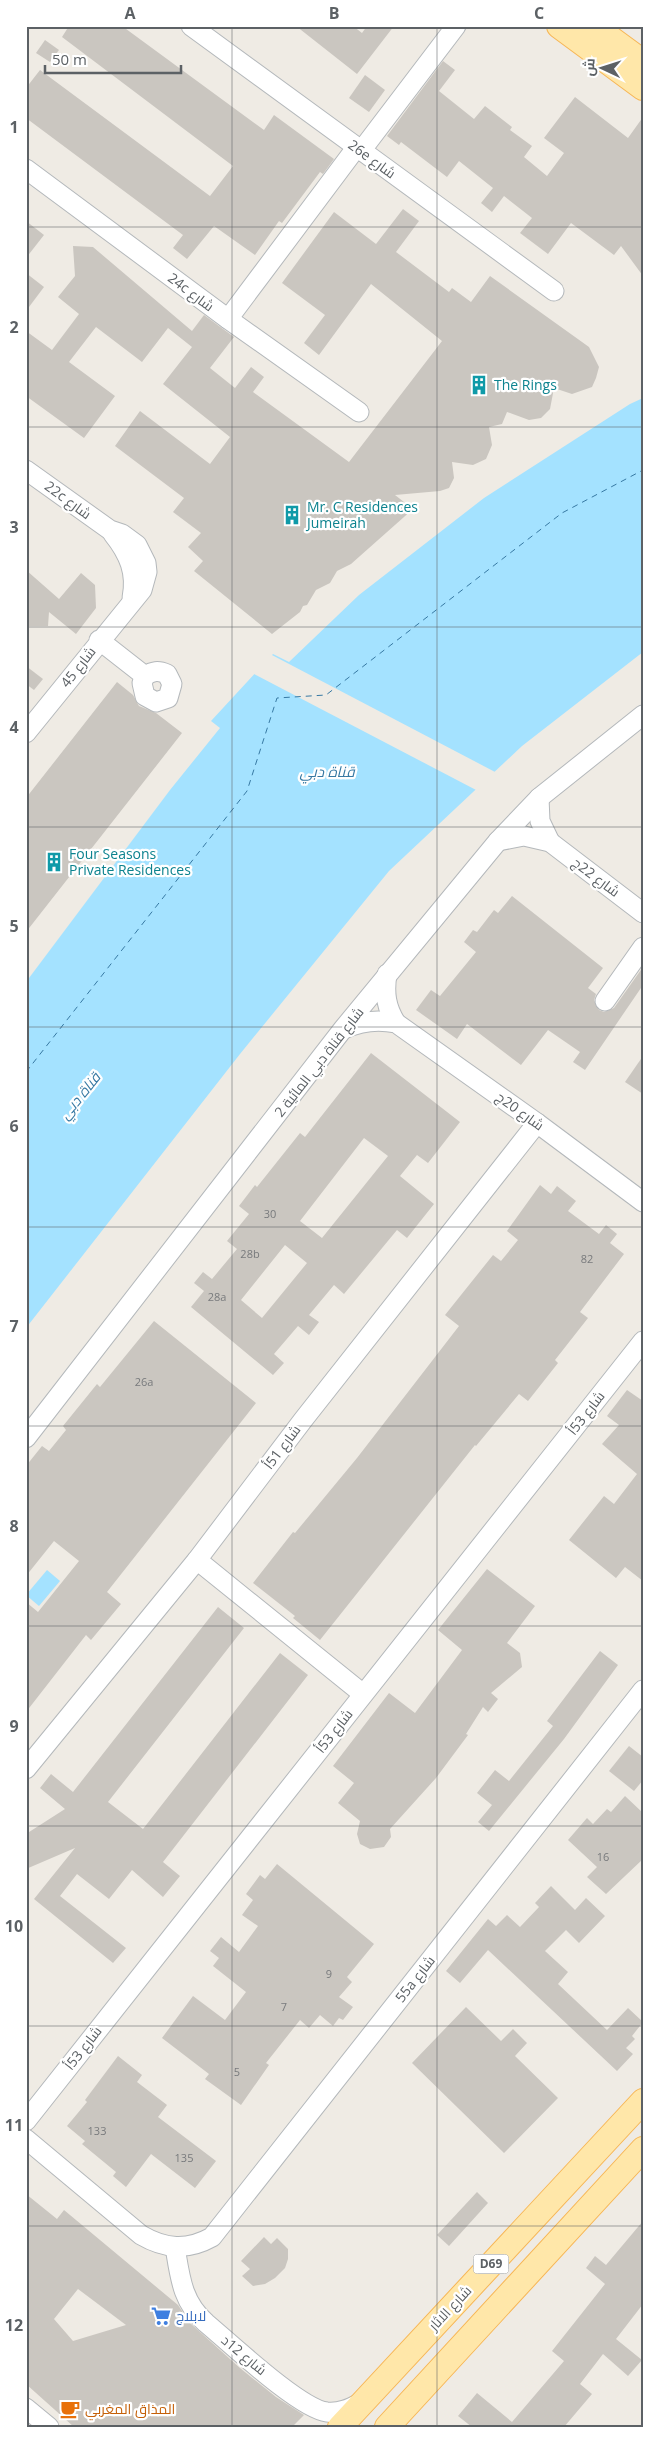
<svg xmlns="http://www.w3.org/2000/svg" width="669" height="2453" viewBox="0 0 669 2453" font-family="'Open Sans',Cairo,sans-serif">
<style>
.water{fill:#a4e2ff}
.pier{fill:#efebe4}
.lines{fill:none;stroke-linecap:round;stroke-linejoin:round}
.ferry{stroke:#3779a3;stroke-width:1;stroke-dasharray:6 5;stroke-linecap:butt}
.building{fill:#cac6c0;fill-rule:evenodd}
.minor-casing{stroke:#b4b8bb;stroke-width:21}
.major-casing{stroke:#f7b655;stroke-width:26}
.minor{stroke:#fff;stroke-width:19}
.major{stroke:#ffe7a9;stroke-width:24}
.grid{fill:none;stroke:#5c6165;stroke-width:1;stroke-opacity:0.55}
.labels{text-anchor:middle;stroke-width:4.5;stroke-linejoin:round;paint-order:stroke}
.number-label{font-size:11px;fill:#787a7c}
.shield{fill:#fff;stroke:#8d9093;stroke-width:1}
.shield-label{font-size:12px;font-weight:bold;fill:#5c6165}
.street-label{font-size:14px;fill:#5c6165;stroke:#fff}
.culture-label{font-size:14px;fill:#0d838f;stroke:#fff;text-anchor:start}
.shop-label{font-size:14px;fill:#366cbe;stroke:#fff;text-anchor:start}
.food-label{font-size:14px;fill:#c56008;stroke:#fff;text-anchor:start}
.water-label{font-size:15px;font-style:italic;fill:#3779a3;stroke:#fff}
.neatline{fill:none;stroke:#5c6165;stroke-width:2}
.grid-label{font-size:16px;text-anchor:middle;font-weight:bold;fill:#5c6165}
</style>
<rect width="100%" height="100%" fill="#efebe4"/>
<g class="water">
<path d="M643 398V652L522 746 389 871 240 1054 26 1328V982L170 790 220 728 211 721 273 654 289 662 359 595 484 498 630 404Z"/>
<path d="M47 1570 60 1581 39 1606 26 1595Z"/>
</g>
<path class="pier" d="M270 654 497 773 478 791 252 673Z"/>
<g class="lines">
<path class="ferry" d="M26 1072 247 791 277 698 326 695 562 513 643 470"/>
</g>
<g class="building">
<path d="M69 26H122L264 130 274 115 334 159 323 174 320 172 282 223 279 221 255 255 214 226 187 259 173 248 183 235 26 118V88L40 70 210 196 233 166 62 37Z"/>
<path d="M296 26H353L362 33 367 26H394L357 74Z"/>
<path d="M45 40 59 50 50 62 36 53Z"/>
<path d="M443 61 455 70 439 91 474 119 485 106 512 127 510 130 532 146 524 157 547 176 564 153 544 138 575 97 628 138 643 117V276L621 246 614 255 571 223 548 254 520 233 532 218 504 196 492 212 481 203 493 188 459 161 447 177 401 142 399 145 387 136Z"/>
<path d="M365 75 385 90 369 112 349 98Z"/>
<path d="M403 209 419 221 396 252 449 292 452 288 471 302 490 276 589 347 599 367 596 378 592 387 572 394 554 388 550 409 541 418 529 420 507 412 502 424 489 427 492 445 486 459 473 465 452 462 454 478 449 488 440 491 395 495 413 509 351 564 337 571 330 583 316 590 307 605 303 606 300 612 272 634 194 571 203 561 188 547 201 533 173 512 184 498 115 446 140 411 210 464 230 437 163 384 192 347 168 328 142 362 96 327 69 362 115 396 84 438 26 396V331L52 350 79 314 58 297 75 276 73 246 93 247 192 331 204 315 234 337 210 368 235 388 251 367 264 377 253 392 349 462 442 341 371 284 319 355 304 343 325 315 282 283 334 212 376 244Z"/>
<path d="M26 221 44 235 26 258Z"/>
<path d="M26 273 44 287 26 311Z"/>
<path d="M26 570 59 599 81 573 95 585 96 608 76 634 49 612 48 626H26Z"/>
<path d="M26 666 43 679 34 690 26 684Z"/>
<path d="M117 682 133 695 139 706 156 713 182 733 26 932V798Z"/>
<path d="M512 896 603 968 588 988 596 994 594 1000 599 1010 604 1012 614 1008 643 967V985L585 1070 573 1062 580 1052 548 1030 521 1065 467 1024 457 1039 416 1010 431 990 440 996 476 952 464 942 473 930 477 932 494 910 498 913Z"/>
<path d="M371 1053 460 1122 428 1163 417 1155 400 1176 434 1204 407 1238 397 1230 344 1294 334 1285 309 1315 319 1322 309 1335 298 1326 274 1354 284 1363 273 1375 191 1307 204 1291 194 1283 203 1272 212 1279 237 1249 227 1241 249 1214 239 1206 255 1185 257 1187 300 1133 305 1137ZM364 1138 388 1156 322 1238 300 1221ZM285 1245 307 1263 262 1318 241 1300Z"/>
<path d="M643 1056V1094L625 1082Z"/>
<path d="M540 1185 551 1194 557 1186 576 1201 568 1211 599 1234 606 1225 617 1234 610 1243 624 1254 580 1312 588 1318 555 1360 558 1363 528 1401 519 1394 476 1446 475 1445 320 1640 293 1618 295 1616 253 1583 293 1532 295 1533 357 1458 459 1326 445 1315 493 1255 501 1261 518 1240 507 1231Z"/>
<path d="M154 1321 256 1403 107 1592 121 1604 91 1640 86 1635 26 1712V1602L38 1612 79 1561 54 1541 26 1576V1466L42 1446 49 1451 66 1430 63 1426 97 1384 100 1387Z"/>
<path d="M627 1390 643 1401V1581L625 1567 616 1578 569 1540 604 1496 614 1504 637 1474 602 1444 619 1425 607 1416Z"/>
<path d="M487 1569 535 1606 507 1643 520 1653 522 1667 491 1693 498 1699 488 1712 483 1707 466 1734 468 1735 436 1778 390 1829 391 1837 384 1847 370 1849 360 1844 357 1834 360 1821 338 1803 354 1783 333 1766 389 1693 415 1713 462 1650 438 1630Z"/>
<path d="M218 1607 244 1628 108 1802 143 1829 280 1653 308 1675 163 1862 180 1876 163 1897 132 1870 109 1899 77 1874 60 1896 126 1948 113 1963 34 1899 75 1848 26 1869V1834L65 1809 40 1788 51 1774 73 1792Z"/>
<path d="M600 1651 618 1665 564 1739 489 1831 478 1822 492 1805 477 1793 495 1770 509 1781 553 1726 547 1721Z"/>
<path d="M629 1746 643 1757V1780L634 1791 609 1771Z"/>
<path d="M625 1796 643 1813V1859L606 1894 587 1877 597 1867 568 1840 587 1818 593 1824 607 1809 611 1812Z"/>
<path d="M277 1864 374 1944 347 1977 352 1982 339 1997 353 2007 343 2020 339 2018 333 2026 320 2015 309 2028 300 2020 266 2063 269 2065 241 2105 205 2079 209 2074 162 2038 193 1996 225 2020 246 1992 213 1966 219 1958 210 1951 221 1937 239 1952 258 1926 242 1915 253 1900 246 1894 260 1875 265 1879Z"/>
<path d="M551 1886 575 1910 586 1898 605 1916 579 1943 566 1930 545 1951 568 1972 558 1984 607 2030 628 2008 643 2022 632 2036 635 2039 626 2048 633 2054 617 2071 488 1950 460 1983 446 1971 488 1919 496 1926 507 1915 520 1927 539 1907 535 1903Z"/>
<path d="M466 2007 501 2041 513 2029 527 2043 515 2056 558 2098 504 2153 412 2063Z"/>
<path d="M118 2056 142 2075 137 2082 167 2105 158 2117 216 2161 195 2188 151 2154 126 2187 113 2176 116 2172 82 2144 85 2141 67 2126 87 2102 85 2100Z"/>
<path d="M477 2192 488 2203 449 2246 437 2235Z"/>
<path d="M26 2194 57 2219 64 2210 178 2305 190 2323 240 2368 276 2397 304 2415 292 2427H74L26 2384ZM78 2289 126 2325 73 2341 54 2319Z"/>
<path d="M643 2221V2304L616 2339 642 2360 628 2376 603 2354 580 2384 592 2394 564 2427H472L458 2416 477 2393 512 2422 564 2361 552 2351 605 2284 586 2268 595 2256 606 2265Z"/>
<path d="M264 2237 271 2244 277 2238 288 2249V2259L285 2268 275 2278 265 2284 253 2286 242 2276 250 2269 241 2261Z"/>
</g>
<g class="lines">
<defs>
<g id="minor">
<path d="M191 26 554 291"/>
<path d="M361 151 456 26"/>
<path d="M26 169 228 319 359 412"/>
<path d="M228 319 356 148"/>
<path d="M26 470 110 530 122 534 137 545 146 563 147 572 142 590 26 733"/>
<path d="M113 534C129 554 137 573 132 598"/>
<path d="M99 640 145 676 142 683 145 696 156 702 168 698 172 684 167 674C158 670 153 671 145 676"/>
<path d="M539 798 540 821 550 842"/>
<path d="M498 841 524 836 550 842 643 913"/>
<path d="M387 974C384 993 386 1007 396 1023"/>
<path d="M605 1001 643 947"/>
<path d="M344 1029C361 1021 377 1019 396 1023L537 1123 643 1202"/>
<path d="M26 1438 343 1029 498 841 539 798 643 715"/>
<path d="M197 1560 363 1694"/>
<path d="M26 1769 197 1560 303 1420 537 1123"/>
<path d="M26 2121 643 1341"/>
<path d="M26 2139 141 2235C165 2249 187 2251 212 2237L643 1690"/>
<path d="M175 2247C180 2277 182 2302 206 2323 230 2343 300 2409 327 2412 340 2413 349 2409 360 2403"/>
<path d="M26 2408 49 2427"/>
</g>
<g id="major">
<path d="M559 26 643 88"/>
<path d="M594 26 643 62"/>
<path d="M340 2427 643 2101"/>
<path d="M387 2427 643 2149"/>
</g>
</defs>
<use href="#minor" class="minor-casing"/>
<use href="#major" class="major-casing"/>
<use href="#minor" class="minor"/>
<use href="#major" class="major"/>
</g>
<path class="grid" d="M232 26V2427M437 26V2427M26 227H643M26 427H643M26 627H643M26 827H643M26 1027H643M26 1227H643M26 1426H643M26 1626H643M26 1826H643M26 2026H643M26 2226H643"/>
<defs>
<symbol id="building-bare" viewBox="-9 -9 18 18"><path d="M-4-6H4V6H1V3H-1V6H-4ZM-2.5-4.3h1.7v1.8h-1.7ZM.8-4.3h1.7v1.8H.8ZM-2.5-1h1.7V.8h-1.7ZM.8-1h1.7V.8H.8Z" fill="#0f9aa8" stroke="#fff" stroke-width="2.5" paint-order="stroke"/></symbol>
<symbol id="supermarket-bare" viewBox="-9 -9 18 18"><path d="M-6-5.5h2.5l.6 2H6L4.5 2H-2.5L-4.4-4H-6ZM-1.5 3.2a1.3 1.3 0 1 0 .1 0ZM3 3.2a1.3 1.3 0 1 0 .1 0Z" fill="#3f7fe0" stroke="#fff" stroke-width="2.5" paint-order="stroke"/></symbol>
<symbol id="cafe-bare" viewBox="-9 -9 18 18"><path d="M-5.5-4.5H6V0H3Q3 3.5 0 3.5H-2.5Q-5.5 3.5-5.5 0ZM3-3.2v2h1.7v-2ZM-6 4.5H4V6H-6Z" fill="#e8710a" stroke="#fff" stroke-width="2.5" paint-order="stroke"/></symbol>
</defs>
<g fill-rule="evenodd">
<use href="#building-bare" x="465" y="371" width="28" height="28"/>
<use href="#building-bare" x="278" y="501" width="28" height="28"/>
<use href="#building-bare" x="40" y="848" width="28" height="28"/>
<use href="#supermarket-bare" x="147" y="2302" width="28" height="28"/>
<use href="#cafe-bare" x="56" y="2395" width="28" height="28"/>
</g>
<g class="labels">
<g class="number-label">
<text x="270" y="1218">30</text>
<text x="250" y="1258">28b</text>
<text x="587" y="1263">82</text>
<text x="217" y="1301">28a</text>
<text x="144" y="1386">26a</text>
<text x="603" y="1861">16</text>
<text x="329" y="1978">9</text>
<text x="284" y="2011">7</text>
<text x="237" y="2076">5</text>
<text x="97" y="2135">133</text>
<text x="184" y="2162">135</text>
</g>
<rect class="shield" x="473.5" y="2254.5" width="35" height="19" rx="4"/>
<g class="shield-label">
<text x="491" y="2268">D69</text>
</g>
<g class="street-label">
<text transform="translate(372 159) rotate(36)" y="5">26e شارع</text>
<text transform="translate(191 292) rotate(37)" y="5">24c شارع</text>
<text transform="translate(68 500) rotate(36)" y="5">22c شارع</text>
<text transform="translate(78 667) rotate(-52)" y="5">شارع 45</text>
<text transform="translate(596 877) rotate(37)" y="5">شارع 22ج</text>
<text transform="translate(319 1062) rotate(-52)" y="5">شارع قناة دبي المائية 2</text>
<text transform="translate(520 1111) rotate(36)" y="5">شارع 20ج</text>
<text transform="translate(586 1413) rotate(-52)" y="5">شارع 53أ</text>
<text transform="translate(282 1447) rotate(-53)" y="5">شارع 51أ</text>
<text transform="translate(334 1731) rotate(-52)" y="5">شارع 53أ</text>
<text transform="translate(415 1979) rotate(-52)" y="5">55a شارع</text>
<text transform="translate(83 2048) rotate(-52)" y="5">شارع 53أ</text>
<text transform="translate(450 2308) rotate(-47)" y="5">شارع الاثار</text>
<text transform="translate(244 2355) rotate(40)" y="5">شارع 12د</text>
</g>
<g class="culture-label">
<text x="494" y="390">The Rings</text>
<text x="307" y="512">Mr. C Residences<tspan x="307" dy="16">Jumeirah</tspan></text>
<text x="69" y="859">Four Seasons<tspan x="69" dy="16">Private Residences</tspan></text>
</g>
<g class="shop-label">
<text x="176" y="2321">لابلاج</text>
</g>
<g class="food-label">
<text x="85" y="2414">المذاق المغربي</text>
</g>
<g class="water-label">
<text x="327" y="777">قناة دبي</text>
<text transform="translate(80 1096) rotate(-51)" y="5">قناة دبي</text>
</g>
</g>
<rect width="669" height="2453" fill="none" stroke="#ffffff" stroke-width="55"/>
<g transform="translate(602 68) rotate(274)" stroke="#ffffff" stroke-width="4" paint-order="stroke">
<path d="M0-4L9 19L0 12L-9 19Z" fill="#5c6165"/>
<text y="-8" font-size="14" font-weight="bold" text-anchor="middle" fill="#5c6165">ش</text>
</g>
<path d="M45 65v8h136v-8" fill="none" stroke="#5c6165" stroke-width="2.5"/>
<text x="52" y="65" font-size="15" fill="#5c6165" stroke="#ffffff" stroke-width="4" paint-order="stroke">50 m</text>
<rect x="28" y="28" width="614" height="2398" class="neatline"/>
<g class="grid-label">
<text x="130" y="19">A</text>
<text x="334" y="19">B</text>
<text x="539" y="19">C</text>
<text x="14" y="133">1</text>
<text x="14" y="333">2</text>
<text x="14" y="533">3</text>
<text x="14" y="733">4</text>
<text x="14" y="932">5</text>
<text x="14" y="1132">6</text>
<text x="14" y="1332">7</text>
<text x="14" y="1532">8</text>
<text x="14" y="1732">9</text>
<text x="14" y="1932">10</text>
<text x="14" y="2131">11</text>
<text x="14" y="2331">12</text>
</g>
</svg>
